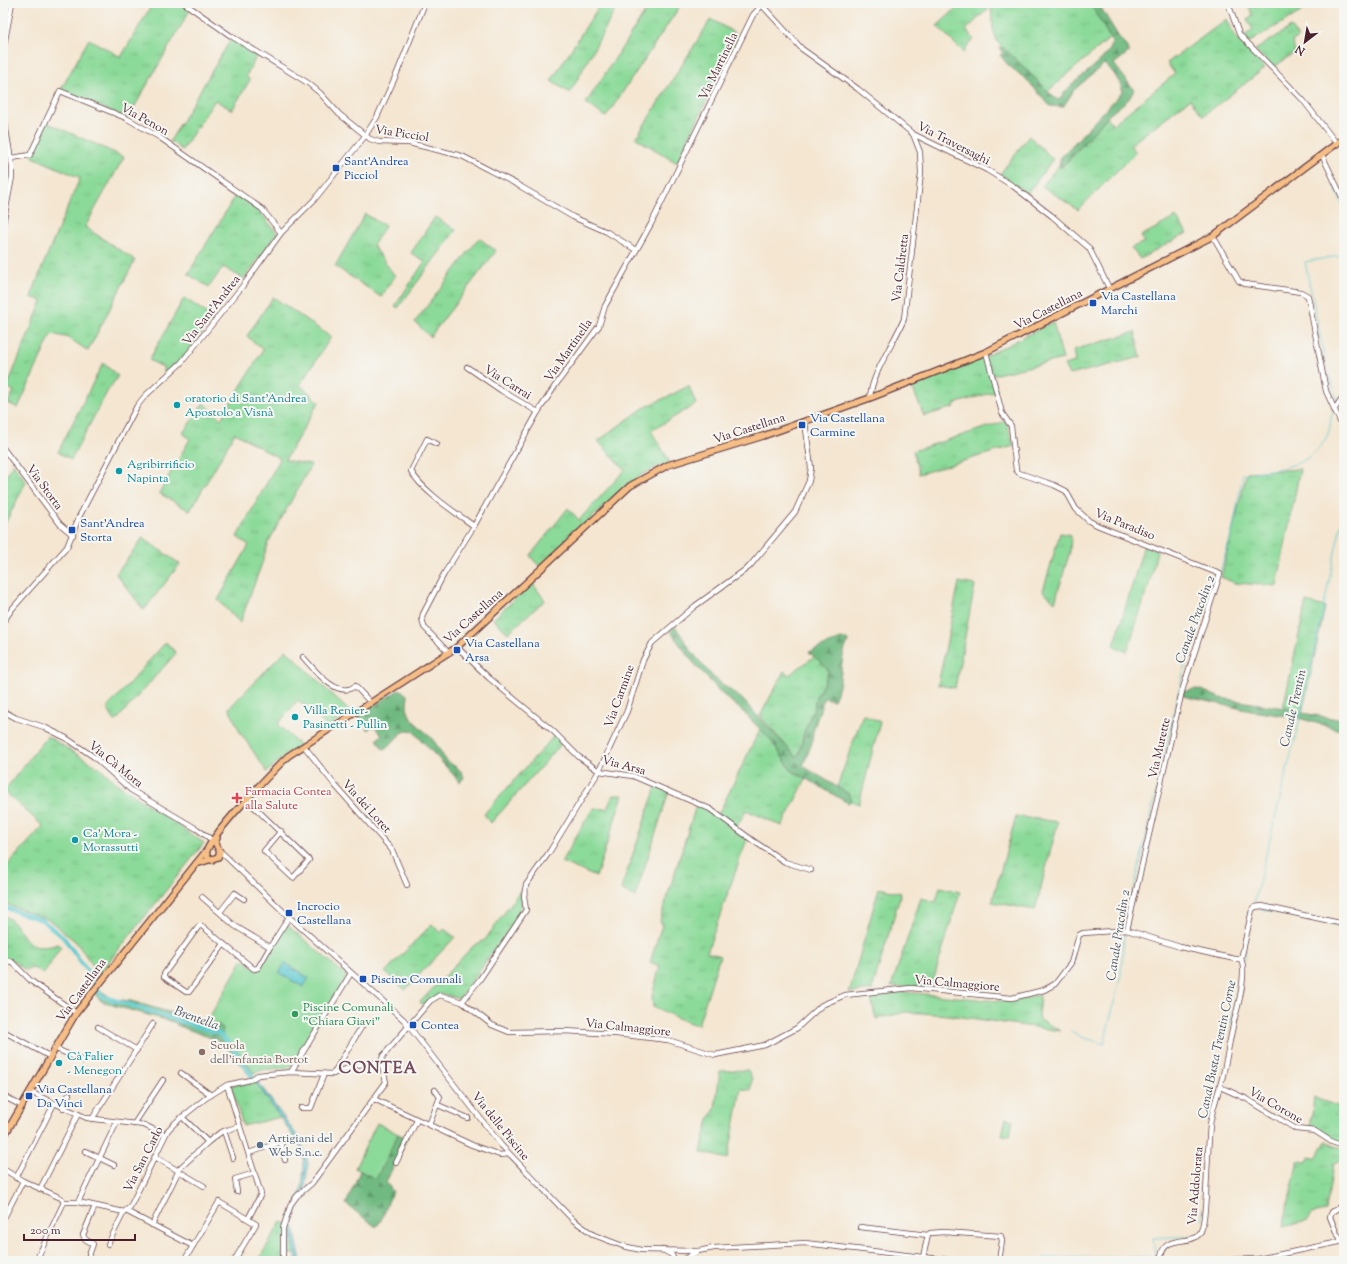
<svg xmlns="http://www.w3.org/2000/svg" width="1347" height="1264" viewBox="0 0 1347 1264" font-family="'Sorts Mill Goudy',serif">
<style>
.grass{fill:url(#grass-tufts);stroke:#6a7c62}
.forest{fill:url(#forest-firs);stroke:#5d6c56}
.pitch{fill:#8bda99;stroke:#6a7c62}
.water{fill:url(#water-ripples);stroke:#54747e}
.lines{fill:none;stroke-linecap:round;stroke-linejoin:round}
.stream{stroke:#5dcad2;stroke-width:1}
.canal{stroke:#5dcad2;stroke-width:4}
.minor-casing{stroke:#643d44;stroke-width:6}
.major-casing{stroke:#643d44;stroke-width:8}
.minor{stroke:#fff;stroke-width:4.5}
.major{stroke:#f6be87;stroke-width:5.5}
.transit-dot{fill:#1a4fb4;stroke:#f6f6f2;stroke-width:1.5}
.culture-dot{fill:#0f9aa8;stroke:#f6f6f2;stroke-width:1.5}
.health-dot{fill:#e0444e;stroke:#f6f6f2;stroke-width:1.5}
.leisure-dot{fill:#2e9e5b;stroke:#f6f6f2;stroke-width:1.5}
.education-dot{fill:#8d6e63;stroke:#f6f6f2;stroke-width:1.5}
.service-dot{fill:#5c6f8a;stroke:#f6f6f2;stroke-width:1.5}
.labels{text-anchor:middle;stroke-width:4;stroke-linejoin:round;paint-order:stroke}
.street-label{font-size:12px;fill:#4a1f2b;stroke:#f6f6f2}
.transit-label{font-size:12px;fill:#164399;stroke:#f6f6f2;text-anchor:start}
.culture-label{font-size:12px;fill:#0d838f;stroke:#f6f6f2;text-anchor:start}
.health-label{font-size:12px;fill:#be3a42;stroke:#f6f6f2;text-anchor:start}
.leisure-label{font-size:12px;fill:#27864d;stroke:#f6f6f2;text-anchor:start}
.education-label{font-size:12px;fill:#785e54;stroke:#f6f6f2;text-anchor:start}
.service-label{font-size:12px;fill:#4e5e75;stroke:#f6f6f2;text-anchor:start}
.water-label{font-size:13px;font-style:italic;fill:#50525d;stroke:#f6f6f2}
.district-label{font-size:16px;font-weight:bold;letter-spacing:1px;fill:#73495c;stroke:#f6f6f2}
</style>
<defs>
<pattern id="grass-tufts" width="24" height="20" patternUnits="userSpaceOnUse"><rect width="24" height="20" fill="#8bda99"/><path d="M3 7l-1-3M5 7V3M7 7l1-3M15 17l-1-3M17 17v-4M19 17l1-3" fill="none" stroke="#79bb84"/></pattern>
<pattern id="forest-firs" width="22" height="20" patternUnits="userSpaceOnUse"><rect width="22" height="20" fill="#70ba81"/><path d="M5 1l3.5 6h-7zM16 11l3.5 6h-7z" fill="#5e976a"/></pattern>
<pattern id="water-ripples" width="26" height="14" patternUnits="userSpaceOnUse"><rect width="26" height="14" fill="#5dcad2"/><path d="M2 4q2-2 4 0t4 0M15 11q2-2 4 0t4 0" fill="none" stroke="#52adb4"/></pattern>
</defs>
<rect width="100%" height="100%" fill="#f6f6f2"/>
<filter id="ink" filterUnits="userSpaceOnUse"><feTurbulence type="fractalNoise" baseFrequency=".025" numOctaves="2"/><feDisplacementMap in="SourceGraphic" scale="8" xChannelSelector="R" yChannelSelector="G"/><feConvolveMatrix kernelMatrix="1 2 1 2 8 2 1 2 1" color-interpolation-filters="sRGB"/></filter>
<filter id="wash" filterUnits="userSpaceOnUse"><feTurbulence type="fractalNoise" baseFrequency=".012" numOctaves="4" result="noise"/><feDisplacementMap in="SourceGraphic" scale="16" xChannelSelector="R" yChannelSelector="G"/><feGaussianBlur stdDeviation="0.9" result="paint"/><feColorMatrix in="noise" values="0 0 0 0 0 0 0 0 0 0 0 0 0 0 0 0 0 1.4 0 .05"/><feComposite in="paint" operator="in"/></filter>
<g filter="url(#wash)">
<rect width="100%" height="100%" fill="#f4e6d1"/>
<g class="grass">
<path d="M153 3H179L190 10 128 118 60 91 89 39 121 57Z"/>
<path d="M601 3H619L570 93 551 81Z"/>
<path d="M651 3H682L606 117 586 103Z"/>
<path d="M962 3H989L990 7 966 30 974 39 963 52 937 26Z"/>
<path d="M999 3H1090L1110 38 1048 91 1005 49C992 42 993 23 991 9Z"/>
<path d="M1247 3H1316L1248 43 1243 37 1253 30 1247 19 1253 15Z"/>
<path d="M711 19 738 35 677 163 636 138Z"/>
<path d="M1227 19 1235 37 1265 68 1203 116 1190 99 1130 145 1136 152 1078 210 1042 186 1059 165 1061 168 1068 161 1107 117 1113 124 1175 74 1167 63Z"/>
<path d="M1291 27 1298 38 1292 41 1295 52 1273 68 1255 50Z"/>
<path d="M231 39 257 55 246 76 250 80 232 110 215 100 182 150 170 141Z"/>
<path d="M46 122 124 157 85 227 135 260 88 351 69 338 52 334 51 335 18 408 8 403 14 391 7 387 42 301 31 297 43 265 80 178 33 157 32 151Z"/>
<path d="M1029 136 1053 159 1027 194 1000 174Z"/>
<path d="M237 193 256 207 277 233 244 279 223 267 209 287 188 274Z"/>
<path d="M365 214 385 226 373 246 395 276 381 297 335 266Z"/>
<path d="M435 217 456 230 398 308 395 306 425 261 411 253Z"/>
<path d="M1176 217 1187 233 1140 259 1131 248 1144 242 1141 236Z"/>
<path d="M479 238 496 251 430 337 415 322Z"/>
<path d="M273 297 331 337 300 385 319 402 285 460 311 465 268 543 262 563 240 623 218 600 249 545 237 537 280 459 235 433 190 511 159 493 190 439 183 433 204 403 221 419 263 350 247 336Z"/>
<path d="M184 298 214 318 180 361 165 375 163 367 149 360Z"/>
<path d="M1053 322 1063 359 992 375 997 391 954 404 955 407 924 416 912 387 980 359Z"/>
<path d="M1135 332 1141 357 1069 375 1064 365 1075 362 1073 350Z"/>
<path d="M103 363 118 376 107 392 71 460 58 452Z"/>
<path d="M689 386 696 404 651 431 670 462 643 474 629 484 539 566 530 556 568 508 579 520 625 470 598 441 642 409Z"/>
<path d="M1006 421 1014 446 919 474 913 451Z"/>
<path d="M13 463 26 482 3 528V482Z"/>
<path d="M1300 469 1277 586 1235 583 1221 577 1247 472Z"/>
<path d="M1060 533 1071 535 1070 551 1055 602 1043 591Z"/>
<path d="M143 538 180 564 144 610 116 574Z"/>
<path d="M1144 545 1157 551 1150 581 1127 652 1114 646Z"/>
<path d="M959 582 975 585 955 688 938 685Z"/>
<path d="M532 583 545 600 508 633 493 619Z"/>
<path d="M1306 602 1325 607 1302 713 1291 709 1283 708Z"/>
<path d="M166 642 176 653 115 722 107 708Z"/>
<path d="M815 656 827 667 828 672 824 683 816 697 814 708 804 732 799 755 796 757 760 716 784 671 789 675Z"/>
<path d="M863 714 880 722 859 804 851 801 849 794 837 787Z"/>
<path d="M760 729 771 740 791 770 806 779 782 826 746 810 735 830 747 839 707 952 720 956 698 1025C682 1022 669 1013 653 1007L652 996 660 966 650 962 662 925 660 920 697 802 718 815Z"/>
<path d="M555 735 563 742 491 823 484 814Z"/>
<path d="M47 736 101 769 119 785 204 843 99 974 76 942 49 920 3 903V870L43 826 4 791Z"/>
<path d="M656 787 669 792 635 897 621 889Z"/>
<path d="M613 795H623L596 877 561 862 593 808 607 809Z"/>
<path d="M1016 816 1058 822 1035 910 992 902Z"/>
<path d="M524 885 520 914 459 999 442 994 423 1005 420 1002 473 946 485 940Z"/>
<path d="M940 887 960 892 931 988 891 987 921 898 936 902Z"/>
<path d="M879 888 901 893 872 990 849 993Z"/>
<path d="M3 915C28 928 20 956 58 944L61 946 44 974 33 968 25 970 12 960 3 957Z"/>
<path d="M432 924 440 933 444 929 455 937 405 990 385 972Z"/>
<path d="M903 992 999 1001 1019 1000 1040 994 1038 1019 1061 1031 948 1015 906 1012 876 1019 870 995Z"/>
<path d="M748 1070 752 1079 751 1090 741 1089 728 1159 701 1152 709 1119 715 1109 720 1071Z"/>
<path d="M254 1080 281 1117 243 1126 231 1086Z"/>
<path d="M1314 1098 1344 1108V1145C1331 1141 1323 1130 1310 1128Z"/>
<path d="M1326 1141 1334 1146 1343 1148 1340 1161 1333 1165 1326 1211 1312 1214 1308 1221 1283 1227 1298 1161 1307 1162 1309 1157 1316 1158Z"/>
<path d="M281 1222 290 1224 295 1250 294 1254 283 1253 284 1261H258Z"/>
</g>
<g class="forest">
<path d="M1090 3H1098L1120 39 1128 47 1129 52 1114 64 1134 90 1129 99 1110 114 1061 168 1059 165 1061 157 1123 91C1119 80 1113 70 1104 64L1074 90 1063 107 1050 106 1027 80 1008 65 1000 55 1003 53 999 47 1005 49 1056 99 1059 100C1072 80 1094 70 1108 52 1111 49 1112 45 1112 41Z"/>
<path d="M675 626 692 652 713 677 742 699 796 757 799 755 804 732 814 708 816 697 824 683 828 672 826 667 809 652 841 639H847L848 642C838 660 844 682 834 700L824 698 813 731 812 743 803 766 849 794 851 801 848 803 791 770 771 740 740 709 723 695 692 661 670 631Z"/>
<path d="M400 689 408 696C403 720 420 724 433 740 439 746 441 755 447 761 453 766 462 768 464 778L460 782 413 731 409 730C395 734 396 743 384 749L382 748 377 739 382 735 373 725 368 730 357 716Z"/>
<path d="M1195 689 1202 690 1220 698 1291 709 1302 713 1344 720V731L1295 717 1251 711 1183 696 1182 692Z"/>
<path d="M97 988 113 999 131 1001 199 1021 219 1025 223 1028V1034L235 1047 254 1073 250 1076 222 1042 179 1026 176 1025 177 1023 112 1005 101 1001 94 993Z"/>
<path d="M398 1134 407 1138 386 1182 393 1192C386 1203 385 1218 376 1227L346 1204 360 1171 376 1178Z"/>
</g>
<g class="pitch">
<path d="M286 650 350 712 328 727 298 700 278 724 300 746 289 752 267 772 240 732 229 708Z"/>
<path d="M286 924 347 976 291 1067 262 1070 254 1073 235 1047 222 1034 223 1028 219 1025 206 1023 243 959 258 971Z"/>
<path d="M1006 1118 1013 1120 1010 1136 1002 1135Z"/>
<path d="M377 1123 398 1134 376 1179 355 1168Z"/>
</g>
<g class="water">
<path d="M285 963 309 978 303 987 279 973Z"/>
<path d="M256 1079 300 1140 306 1154 308 1165 305 1186 293 1223 301 1261H297L290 1224 302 1187 304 1168 303 1150 254 1080Z"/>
</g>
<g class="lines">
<g class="stream">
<path d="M1334 185 1344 208"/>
<path d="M1337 401 1326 365 1305 262 1344 255"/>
<path d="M1220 572 1232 533 1243 474C1277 468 1311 470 1328 434 1331 427 1330 418 1333 410"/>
<path d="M1255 906 1254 903 1301 714 1344 510"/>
<path d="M1259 909 1344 927"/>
<path d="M1125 929 1185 664 1213 588"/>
<path d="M1243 960 1246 949"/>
<path d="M1071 1031 1081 1037 1104 1044 1121 974 1124 932"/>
<path d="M1229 1032 1241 975"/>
<path d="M1202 1219 1203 1211"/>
<path d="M1044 1261V1258L1155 1257 1153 1238 1192 1236"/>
</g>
<path class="canal" d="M3 907 42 920 64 938 88 972 102 996 218 1033 229 1043 254 1079"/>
</g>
</g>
<g filter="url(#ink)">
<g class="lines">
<defs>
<g id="minor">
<path d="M184 3 231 36 308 83 320 93 339 114 370 139 379 142 409 143 462 156 518 185 573 217 607 232 636 250"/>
<path d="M760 3 802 49 858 89 913 134 987 170 1013 186 1052 216 1089 248 1110 290"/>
<path d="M1228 3 1239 34 1303 100 1337 144"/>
<path d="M3 51 12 3"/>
<path d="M3 59V104"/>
<path d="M3 111 12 166V177L3 224"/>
<path d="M1322 155 1344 201"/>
<path d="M12 158 30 155 60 91 126 118 159 137 262 209 281 233"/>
<path d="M1213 236 1239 281 1245 284 1301 292 1308 296 1326 391 1344 430"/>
<path d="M986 352 1002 413 1011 426 1016 470 1019 473 1054 485 1066 491 1076 509 1089 521 1099 526 1220 574 1182 691 1127 930"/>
<path d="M467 367 502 391 538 412"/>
<path d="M870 398C871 375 895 341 904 319L921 173 920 152 913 134"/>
<path d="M1334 410 1344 395"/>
<path d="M437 444 427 439 411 471C421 490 456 513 474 526"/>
<path d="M3 448 60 524 73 535"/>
<path d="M3 622 12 609 67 547 79 517 137 406 145 396 181 363 245 283 281 233 314 200 365 136 377 117 397 73 425 3"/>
<path d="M457 647 489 678 553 731 579 757 599 771 633 776 710 809 752 840 785 862 811 870"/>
<path d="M449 653 424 627 422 618 423 614 444 574 474 526 538 412 555 386 599 326 605 306 651 224 753 15 764 3"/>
<path d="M303 657C314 669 337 700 355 686L371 703"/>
<path d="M3 711 16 718 44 727 66 738 94 757 131 790 197 829 212 840"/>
<path d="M304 746 334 784 392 850 407 885"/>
<path d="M247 800 309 860 293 878 264 851 281 831"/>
<path d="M219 850 289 917 404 1020 501 1145 573 1220 594 1235 623 1246 641 1250 698 1251"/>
<path d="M202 897 235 926 270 947 289 917"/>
<path d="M220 912 235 893 244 899"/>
<path d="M224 944 189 992H186L164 977V974L199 926H202L254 969 258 968 270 947"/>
<path d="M3 960 12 962 31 981 76 1013"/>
<path d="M462 1002 480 979 526 910 524 896 526 885 550 851 599 771 627 711 643 660 652 643 695 606 749 567 795 512 809 481 811 468 805 421"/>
<path d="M98 1027 137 1050"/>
<path d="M3 1031 49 1056"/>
<path d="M54 1048 84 1061"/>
<path d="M291 1072 351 973"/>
<path d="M181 1073 211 1095"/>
<path d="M333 1074 362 1026"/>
<path d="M227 1085 261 1194 248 1219"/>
<path d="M1220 1087 1247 1099 1296 1129 1315 1131 1332 1142 1344 1146"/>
<path d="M30 1092 87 1118 144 1125 165 1135"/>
<path d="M3 1096 22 1106"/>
<path d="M374 1099 472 1145 500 1155 509 1154"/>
<path d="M438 1105 468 1118"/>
<path d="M63 1108 69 1094"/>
<path d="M301 1108H311L324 1074"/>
<path d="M182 1117 208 1142"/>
<path d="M92 1119 153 1024"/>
<path d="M134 1124 163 1080"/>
<path d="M429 1125 440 1097 435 1090"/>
<path d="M224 1131 233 1158"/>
<path d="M85 1151 114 1165"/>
<path d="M249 1153 281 1142 285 1160"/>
<path d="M155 1157 204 1186"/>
<path d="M396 1163 417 1120"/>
<path d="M3 1169 23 1181 61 1198 64 1202"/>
<path d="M16 1178 54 1104"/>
<path d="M40 1189 78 1114"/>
<path d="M237 1192 235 1179 255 1173"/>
<path d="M64 1202H78L124 1212"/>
<path d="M78 1202 117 1122"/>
<path d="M126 1211 193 1246"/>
<path d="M5 1216 23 1181"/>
<path d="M152 1225 180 1168 208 1142 221 1132 240 1126"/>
<path d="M860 1227 928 1235"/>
<path d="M1340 1241V1237L1337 1234 1330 1217 1332 1212 1344 1204"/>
<path d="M108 1244 124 1212 130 1207 168 1130 176 1122 206 1098 227 1085 250 1080 258 1075 291 1072 333 1074 356 1065 381 1062"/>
<path d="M663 1250 672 1255 674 1261"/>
<path d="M923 1257 928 1235 930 1233 944 1232 1001 1236 1002 1241 999 1261"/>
<path d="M685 1259 698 1251 714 1248 805 1243 956 1261"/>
<path d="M36 1261 64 1202"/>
<path d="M87 1261 93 1244 85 1239 83 1235 95 1206"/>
<path d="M184 1261 219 1202 256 1224 234 1261"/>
<path d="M283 1261V1228L291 1204 297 1196 312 1183 386 1082 381 1062 383 1056 430 1001 440 995 462 1002 492 1025 509 1032 565 1031 616 1034 668 1040 715 1055 765 1045 797 1028 822 1005 845 995 911 988 1012 998 1044 990 1055 984 1071 963 1079 935 1083 933 1127 930 1180 947 1235 959H1241L1252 910 1255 907 1262 906 1344 924"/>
<path d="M1160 1261C1163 1228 1196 1251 1202 1228 1205 1217 1205 1206 1206 1195 1207 1172 1208 1148 1210 1125 1212 1108 1219 1092 1223 1075 1227 1057 1230 1039 1234 1021 1238 1007 1247 972 1241 959"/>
<path d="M1200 1261 1258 1259 1344 1241"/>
</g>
<g id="major">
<path d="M212 860 208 857 206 853C210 835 272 772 288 756L457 647 630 486 668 465 763 436 870 398 986 352 1213 236 1344 138"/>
<path d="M196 864 218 857 220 852 215 842 217 838"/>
<path d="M3 1138 76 1013 207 850"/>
</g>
</defs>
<use href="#minor" class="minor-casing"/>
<use href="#major" class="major-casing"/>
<use href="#minor" class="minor"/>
<use href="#major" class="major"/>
</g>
</g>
<g class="transit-dot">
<rect x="332" y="164" width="8" height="8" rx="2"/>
<rect x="1089" y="299" width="8" height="8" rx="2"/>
<rect x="798" y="421" width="8" height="8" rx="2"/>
<rect x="68" y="526" width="8" height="8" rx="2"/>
<rect x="453" y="646" width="8" height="8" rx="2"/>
<rect x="285" y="909" width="8" height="8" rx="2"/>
<rect x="359" y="975" width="8" height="8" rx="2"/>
<rect x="409" y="1021" width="8" height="8" rx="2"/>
<rect x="25" y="1092" width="8" height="8" rx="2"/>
</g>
<g class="culture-dot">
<circle cx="177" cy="405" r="4"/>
<circle cx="119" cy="471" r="4"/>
<circle cx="295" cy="717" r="4"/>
<circle cx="75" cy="840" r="4"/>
<circle cx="59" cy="1063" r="4"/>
</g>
<path class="health-dot" d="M235 792h4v4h4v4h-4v4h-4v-4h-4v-4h4z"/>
<circle class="leisure-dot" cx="295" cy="1014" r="4"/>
<circle class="education-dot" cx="202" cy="1052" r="4"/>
<circle class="service-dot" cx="260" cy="1145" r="4"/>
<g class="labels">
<g class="street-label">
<text transform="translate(718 66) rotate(-64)" y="4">Via Martinella</text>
<text transform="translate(145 119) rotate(29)" y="4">Via Penon</text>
<text transform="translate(402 133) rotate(9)" y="4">Via Picciol</text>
<text transform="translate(954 143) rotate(27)" y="4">Via Traversaghi</text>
<text transform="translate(900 268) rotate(-83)" y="4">Via Caldretta</text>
<text transform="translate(1048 309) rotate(-27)" y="4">Via Castellana</text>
<text transform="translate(211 310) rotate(-52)" y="4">Via Sant'Andrea</text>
<text transform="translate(568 350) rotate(-55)" y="4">Via Martinella</text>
<text transform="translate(508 382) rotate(32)" y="4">Via Carrai</text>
<text transform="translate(749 428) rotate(-18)" y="4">Via Castellana</text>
<text transform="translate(45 487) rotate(54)" y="4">Via Storta</text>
<text transform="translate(1125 524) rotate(22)" y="4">Via Paradiso</text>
<text transform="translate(473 616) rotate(-42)" y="4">Via Castellana</text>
<text transform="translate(619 696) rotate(-70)" y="4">Via Carmine</text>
<text transform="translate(1159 748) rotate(-77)" y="4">Via Murette</text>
<text transform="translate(116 764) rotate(39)" y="4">Via Cà Mora</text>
<text transform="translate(624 765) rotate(15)" y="4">Via Arsa</text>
<text transform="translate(367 806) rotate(48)" y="4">Via dei Loret</text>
<text transform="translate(957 983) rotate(5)" y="4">Via Calmaggiore</text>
<text transform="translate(81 990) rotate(-54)" y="4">Via Castellana</text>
<text transform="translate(628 1027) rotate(6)" y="4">Via Calmaggiore</text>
<text transform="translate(1276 1105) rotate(30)" y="4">Via Corone</text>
<text transform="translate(501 1126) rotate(51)" y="4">Via delle Piscine</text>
<text transform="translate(143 1159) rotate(-63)" y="4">Via San Carlo</text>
<text transform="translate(1195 1186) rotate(-85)" y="4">Via Addolorata</text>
</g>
<g class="transit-label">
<text x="344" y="165">Sant'Andrea<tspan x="344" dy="14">Picciol</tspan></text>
<text x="1101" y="300">Via Castellana<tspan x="1101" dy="14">Marchi</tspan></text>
<text x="810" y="422">Via Castellana<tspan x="810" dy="14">Carmine</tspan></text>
<text x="80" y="527">Sant'Andrea<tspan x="80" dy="14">Storta</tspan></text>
<text x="465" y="647">Via Castellana<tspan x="465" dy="14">Arsa</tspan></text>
<text x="297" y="910">Incrocio<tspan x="297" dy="14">Castellana</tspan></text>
<text x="371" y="983">Piscine Comunali</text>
<text x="421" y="1029">Contea</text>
<text x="37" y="1093">Via Castellana<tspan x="37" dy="14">Da Vinci</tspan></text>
</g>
<g class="culture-label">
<text x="185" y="402">oratorio di Sant'Andrea<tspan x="185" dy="14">Apostolo a Visnà</tspan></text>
<text x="127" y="468">Agribirrificio<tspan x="127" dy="14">Napinta</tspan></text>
<text x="303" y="714">Villa Renier-<tspan x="303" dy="14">Pasinetti - Pullin</tspan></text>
<text x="83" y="837">Ca' Mora -<tspan x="83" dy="14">Morassutti</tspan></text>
<text x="67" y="1060">Cà Falier<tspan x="67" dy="14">- Menegon</tspan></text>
</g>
<g class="health-label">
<text x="245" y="795">Farmacia Contea<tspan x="245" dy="14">alla Salute</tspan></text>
</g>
<g class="leisure-label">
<text x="303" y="1011">Piscine Comunali<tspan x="303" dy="14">"Chiara Giavi"</tspan></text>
</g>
<g class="education-label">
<text x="210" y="1049">Scuola<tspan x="210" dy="14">dell'infanzia Bortot</tspan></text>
</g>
<g class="service-label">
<text x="268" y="1142">Artigiani del<tspan x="268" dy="14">Web S.n.c.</tspan></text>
</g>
<g class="water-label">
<text transform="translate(1194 619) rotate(-70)" y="5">Canale Pracolin 2</text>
<text transform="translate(1292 708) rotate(-77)" y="5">Canale Trentin</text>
<text transform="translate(1117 935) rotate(-81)" y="5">Canale Pracolin 2</text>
<text transform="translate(197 1017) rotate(20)" y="5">Brentella</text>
<text transform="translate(1216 1049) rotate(-78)" y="5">Canal Busta Trentin Corne</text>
</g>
<g class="district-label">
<text x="378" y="1073">CONTEA</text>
</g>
</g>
<rect width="1347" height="1264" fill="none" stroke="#f6f6f2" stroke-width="16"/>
<g transform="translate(1305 42) rotate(211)" stroke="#f6f6f2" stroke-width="3" paint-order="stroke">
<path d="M0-3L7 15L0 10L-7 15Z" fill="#4a1f2b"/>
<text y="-6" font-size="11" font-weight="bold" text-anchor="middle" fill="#4a1f2b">N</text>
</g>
<path d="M24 1234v6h111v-6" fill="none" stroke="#4a1f2b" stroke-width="2"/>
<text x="30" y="1234" font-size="12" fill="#4a1f2b" stroke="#f6f6f2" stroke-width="3" paint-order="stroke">200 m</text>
</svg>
